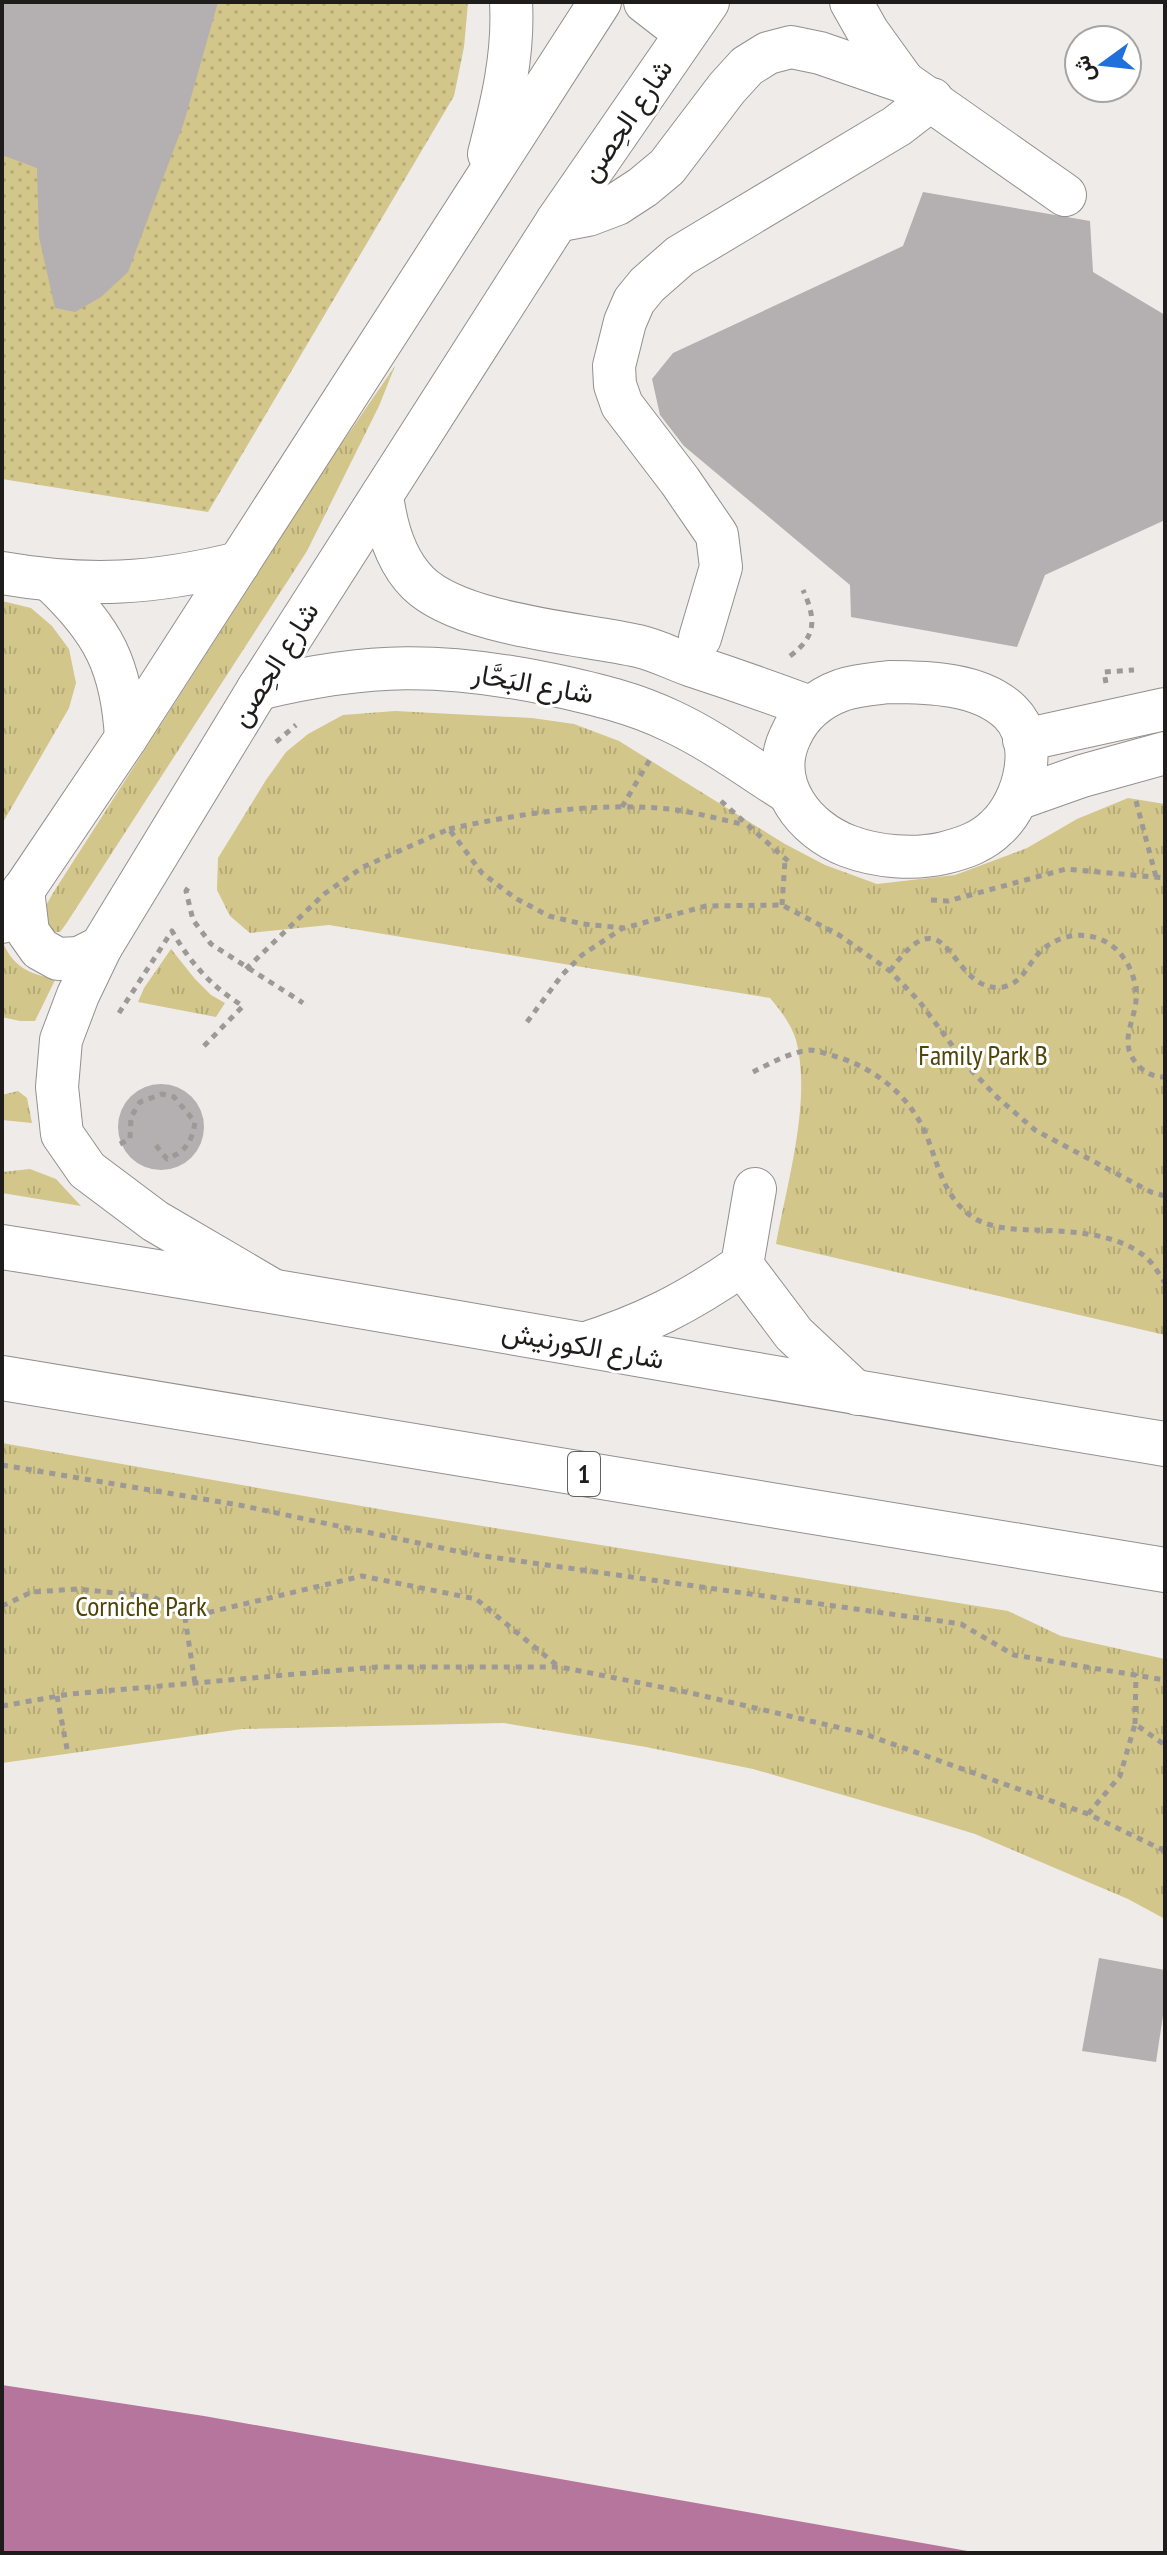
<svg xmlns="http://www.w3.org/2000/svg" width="1167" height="2555" viewBox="0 0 1167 2555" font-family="'PT Sans Narrow',Vazirmatn,sans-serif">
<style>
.grass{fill:url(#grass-tufts)}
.garden{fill:url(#garden-dots)}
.water{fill:#b6759c}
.building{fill:#b4afb0}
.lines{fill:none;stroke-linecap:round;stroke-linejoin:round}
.minor-casing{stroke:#938f8e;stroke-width:44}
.highway-casing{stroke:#938f8e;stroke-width:46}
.path{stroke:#9c9997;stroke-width:5;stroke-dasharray:6 6;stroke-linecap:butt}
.minor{stroke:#fff;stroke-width:42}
.highway{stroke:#fff;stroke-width:44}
.labels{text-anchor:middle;stroke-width:6;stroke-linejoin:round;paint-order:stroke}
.shield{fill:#fff;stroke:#626160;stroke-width:2}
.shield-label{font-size:26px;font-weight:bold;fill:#1e1d1c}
.street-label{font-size:28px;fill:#1e1d1c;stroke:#fff}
.park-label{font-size:28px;fill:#504509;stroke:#fff}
</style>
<defs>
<pattern id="grass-tufts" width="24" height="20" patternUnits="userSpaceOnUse" patternTransform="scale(2)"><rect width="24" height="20" fill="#d2c68a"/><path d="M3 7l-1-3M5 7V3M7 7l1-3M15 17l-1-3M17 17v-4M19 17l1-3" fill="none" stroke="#b4aa76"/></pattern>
<pattern id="garden-dots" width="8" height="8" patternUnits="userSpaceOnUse" patternTransform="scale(2)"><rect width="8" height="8" fill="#d2c68a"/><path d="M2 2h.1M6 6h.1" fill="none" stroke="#b4aa76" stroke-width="1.8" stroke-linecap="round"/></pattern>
</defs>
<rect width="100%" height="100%" fill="#efebe9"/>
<g class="grass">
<path d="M395 366 379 406 307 551 66 924 60 932H49L40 916 53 893 333 456Z"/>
<path d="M2 601 31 608 52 626 69 649 76 683 69 708 2 824Z"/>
<path d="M395 711 532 718 574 724 619 741 785 844 825 865 877 884 955 875 1027 848 1077 819 1128 798 1165 804V1335L776 1244C787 1183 812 1100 796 1040 791 1024 781 1011 770 998L329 925 250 933 230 916 217 890 218 858 266 780 286 752 308 734 343 715Z"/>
<path d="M2 940C11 965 30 976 56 978L35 1021H20L2 1017Z"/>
<path d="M171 949 195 979 211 995 225 1003 216 1017 138 1002 144 988Z"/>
<path d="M18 1091 27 1098 32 1123 2 1120V1095Z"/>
<path d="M30 1169 56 1179 81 1206 2 1193V1172Z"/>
<path d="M2 1443 396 1512 1008 1611 1061 1636 1165 1659V1919L1128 1899 975 1834 926 1819 753 1769 646 1747 504 1723 242 1729 2 1763Z"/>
</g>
<path class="garden" d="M2 2H468L464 47 454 96 208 512 2 479Z"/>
<path class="water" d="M2 2385 204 2416 979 2553H2Z"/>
<g class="building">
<path d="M2 2H218L184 122 128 272 101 297 75 312 55 308 39 237 37 168 2 155Z"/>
<path d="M923 192 1090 221 1093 272 1165 315V520L1045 575 1017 647 851 617 850 585 684 446 660 415 652 379 673 353 903 246Z"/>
<circle cx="161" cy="1127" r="43"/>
<path d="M1099 1958 1165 1970V2002L1156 2062 1082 2051Z"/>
</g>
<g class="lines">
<defs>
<g id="minor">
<path d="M645 2 685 33"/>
<path d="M851 2 868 32 904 82"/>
<path d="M489 154C502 103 514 55 511 2"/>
<path d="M557 221 588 215 617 204 643 187 667 167 727 88 747 66 768 53 791 47 820 53 904 82 1065 195"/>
<path d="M382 495C386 527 395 560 418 583 461 625 579 633 638 646 656 650 673 659 690 665 730 678 770 692 810 707"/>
<path d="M2 573C89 588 153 584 239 563"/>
<path d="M51 581C103 630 122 666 126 738"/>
<path d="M700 638 721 567 717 535 680 481 622 405 615 385 614 366 625 322 634 301 647 285 680 256 897 126 932 99"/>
<path d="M889 682C928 682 980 683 1010 712 1040 741 1025 801 997 827 982 842 964 848 944 853 914 860 877 857 848 846 805 830 768 784 790 737 800 714 817 699 842 690 857 685 873 684 889 682Z"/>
<path d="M258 689C369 662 443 662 554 685 595 694 634 703 671 721 712 740 748 767 786 791"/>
<path d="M1024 740 1165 709"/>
<path d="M1017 799 1082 776 1165 753"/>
<path d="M23 890 28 932 40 949 58 959 79 958 101 947"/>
<path d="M2 922 126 738 600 2"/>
<path d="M755 1189 742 1265 794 1334 858 1394"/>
<path d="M271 1289 155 1221 87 1170 62 1134 57 1087 61 1040 78 995 101 947 258 689 557 221 708 2"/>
<path d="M580 1345C644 1325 687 1303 742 1265"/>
</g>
<g id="highway">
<path d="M2 1247C390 1308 777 1381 1165 1444"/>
<path d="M2 1378 1165 1570"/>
</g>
</defs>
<use href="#minor" class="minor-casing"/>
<use href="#highway" class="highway-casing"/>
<g class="path">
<path d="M790 656C817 636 816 619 803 590"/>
<path d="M1106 683 1104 672 1134 670"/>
<path d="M276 742 296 725"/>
<path d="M721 801 788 861"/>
<path d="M1136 801 1156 877"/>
<path d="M622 807 652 756"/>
<path d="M449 829C522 813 595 802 670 809 694 812 718 819 742 824"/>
<path d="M188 888 186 891 193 920 211 944 303 1003"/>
<path d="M931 900 948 901 1066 869 1165 878"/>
<path d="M782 905 785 860"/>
<path d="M246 969 324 894 363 867 449 829 482 873 515 898 549 916 583 924 624 928 706 906 782 905 839 935 890 971 919 1001 969 1068 998 1098 1035 1130 1151 1192 1165 1196"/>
<path d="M890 971C951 886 948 995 1003 987 1024 983 1028 962 1042 950 1067 928 1104 931 1123 957 1130 966 1135 979 1136 991 1139 1018 1115 1041 1138 1065 1145 1073 1154 1077 1165 1077"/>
<path d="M119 1013 172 931C191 964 211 986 243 1006L203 1047"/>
<path d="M527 1022 562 975 582 955 623 928"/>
<path d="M753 1072C771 1063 790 1052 810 1050 817 1050 826 1054 834 1056 873 1067 908 1094 925 1132 938 1162 942 1195 971 1216 988 1228 1011 1229 1030 1230 1069 1231 1116 1232 1147 1258 1154 1265 1160 1275 1165 1283"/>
<path d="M120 1144 130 1139 131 1117 140 1102 162 1094 174 1097 195 1122C192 1142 186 1151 167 1159L154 1143"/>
<path d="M2 1465 239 1505 470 1554 961 1624 1014 1655 1165 1680"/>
<path d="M2 1606 32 1592 78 1589 154 1597 185 1618 195 1683"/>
<path d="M185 1618 362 1576 476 1599 559 1667"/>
<path d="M57 1696 68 1754"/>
<path d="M2 1706 70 1694 377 1667H560L691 1693 862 1733 1088 1814 1165 1851"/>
<path d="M1135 1724 1136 1674"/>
<path d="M1088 1814 1120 1776 1135 1724 1165 1745"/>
</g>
<use href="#minor" class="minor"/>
<use href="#highway" class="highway"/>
</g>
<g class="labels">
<rect class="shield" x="568" y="1452" width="32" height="44" rx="6"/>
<g class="shield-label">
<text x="584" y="1483">1</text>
</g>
<g class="street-label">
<text transform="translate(626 120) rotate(-56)" y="10">شارع الحِصن</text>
<text transform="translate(274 664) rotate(-58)" y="10">شارع الحِصن</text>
<text transform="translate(533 683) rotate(10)" y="10">شارع البَحَّار</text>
<text transform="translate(583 1345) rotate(10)" y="10">شارع الكورنيش</text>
</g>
<g class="park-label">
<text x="983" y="1065">Family Park B</text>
<text x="141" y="1616">Corniche Park</text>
</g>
</g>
<rect width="1167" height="2555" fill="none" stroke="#1e1d1c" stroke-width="8"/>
<g transform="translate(1103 64) rotate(255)"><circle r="38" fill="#ffffff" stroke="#a5a5a4" stroke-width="2"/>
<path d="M0-6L14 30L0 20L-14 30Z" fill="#2070db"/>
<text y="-12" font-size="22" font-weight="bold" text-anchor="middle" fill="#1e1d1c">ش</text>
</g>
</svg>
